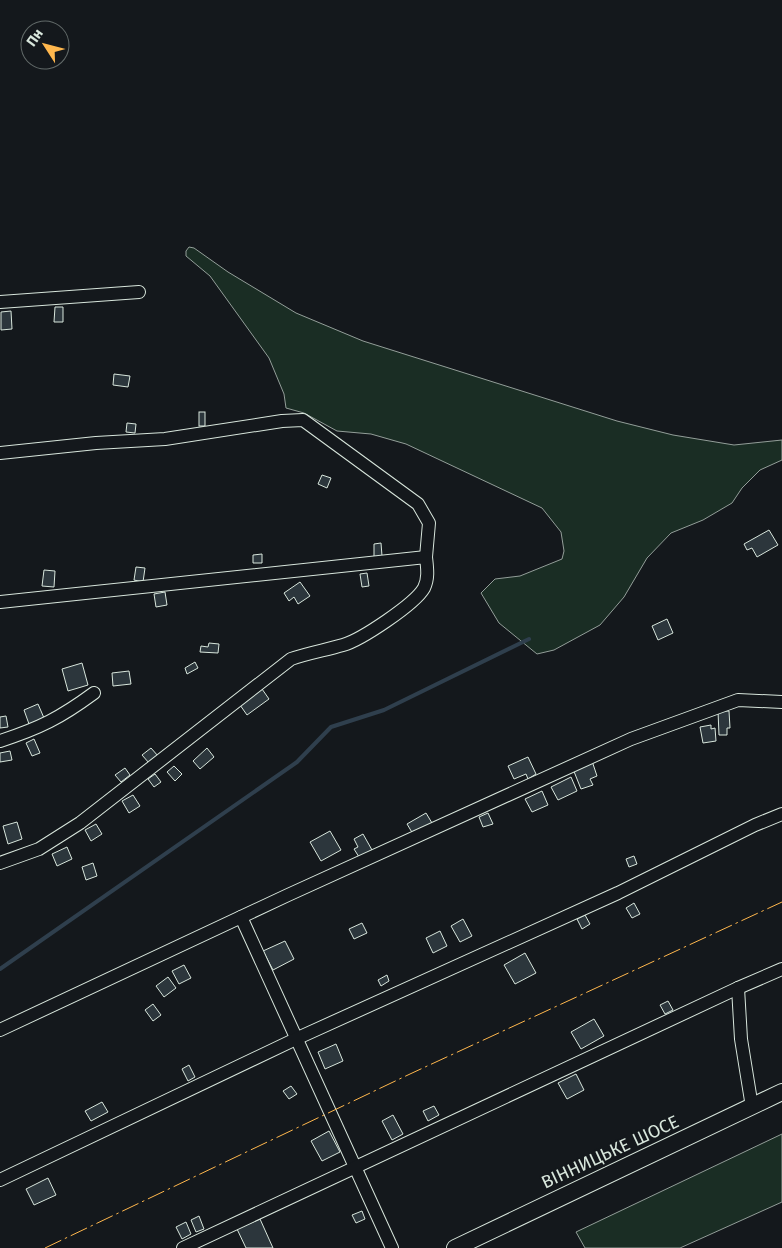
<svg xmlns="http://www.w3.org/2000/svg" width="782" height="1248" viewBox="0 0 782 1248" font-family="'Fira Sans',sans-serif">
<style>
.green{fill:#1a2d24;stroke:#939e99}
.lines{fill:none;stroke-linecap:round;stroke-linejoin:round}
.stream{stroke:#2f3f4d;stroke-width:4}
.building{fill:#2c363c;stroke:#d8e6dc}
.minor-casing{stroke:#d8e6dc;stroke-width:14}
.major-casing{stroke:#d8e6dc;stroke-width:18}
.minor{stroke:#14181c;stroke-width:12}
.major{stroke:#14181c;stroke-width:16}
.power{stroke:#ffb74d;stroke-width:1;stroke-dasharray:18 4 2.5 4;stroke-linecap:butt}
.labels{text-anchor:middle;stroke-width:4;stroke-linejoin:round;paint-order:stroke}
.street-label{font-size:18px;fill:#d8e6dc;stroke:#14181c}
</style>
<rect width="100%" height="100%" fill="#14181c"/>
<g class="green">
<path d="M189 247 194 248 228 272 296 313 363 341 617 421 673 435 734 445 782 440V460L760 470 742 488 732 503 703 520 671 533 647 558 624 597 600 625 554 650 537 654 499 623 481 593 495 579 520 576 562 559 564 551 561 532 542 508 406 444 371 434 337 431 304 413 286 408 284 394 269 358 210 276 186 256V251Z"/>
<path d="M782 1134V1202L680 1248H585L576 1232Z"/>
</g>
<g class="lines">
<path class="stream" d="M0 969 297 762 331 727 384 710 529 639"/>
</g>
<g class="building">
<path d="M55 307H63V322H54Z"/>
<path d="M11 311 12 329 1 330V312Z"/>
<path d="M114 374 130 376 128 387 113 385Z"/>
<rect x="199" y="412" width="6" height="14"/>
<path d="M127 423 136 424 135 433 126 432Z"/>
<path d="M322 475 331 478 327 488 318 484Z"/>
<path d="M769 530 778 545 757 557 752 548 747 550 744 544Z"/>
<path d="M381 543 382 556 374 557V544Z"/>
<path d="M262 554V563H253V555Z"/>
<path d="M136 567 145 568 143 582 134 580Z"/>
<path d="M44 570 55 571 54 587 42 586Z"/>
<path d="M367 573 369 586 362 587 360 574Z"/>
<path d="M300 582 310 596 298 604 294 597 289 601 284 593Z"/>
<path d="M165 592 167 605 156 607 154 594Z"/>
<path d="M667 619 673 633 658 640 652 626Z"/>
<path d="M209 643 219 644 218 653 200 652 201 646 208 647Z"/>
<path d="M195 662 198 668 187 674 185 668Z"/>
<path d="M82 663 88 685 68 691 62 669Z"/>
<path d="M129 671 131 684 113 686 112 673Z"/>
<path d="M262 689 269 699 247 715 240 705Z"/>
<path d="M38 704 44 718 29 724 24 710Z"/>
<path d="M718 711H729L730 728H727V735H719Z"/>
<path d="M6 716 8 727 0 728V717Z"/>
<path d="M711 725V729L715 728 716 741 703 743 700 727Z"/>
<path d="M34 739 40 753 32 756 26 743Z"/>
<path d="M151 748 158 756 149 763 142 755Z"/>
<path d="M207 748 214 757 200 769 193 761Z"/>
<path d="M10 751 12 760 0 762V753Z"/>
<path d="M528 757 536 774 528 779 526 774 514 779 508 766Z"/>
<path d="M592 761 597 776 590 779 593 785 581 789 573 769Z"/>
<path d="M174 766 182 774 175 781 167 772Z"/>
<path d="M125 768 130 775 121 782 115 775Z"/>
<path d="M155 774 161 782 154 787 148 779Z"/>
<path d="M571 777 577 791 558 800 551 787Z"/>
<path d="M542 791 548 805 532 812 525 799Z"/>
<path d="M133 795 140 806 129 813 122 801Z"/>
<path d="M426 813 432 823 413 834 407 824Z"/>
<path d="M488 813 493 824 483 827 479 817Z"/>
<path d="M17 822 22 839 8 844 3 826Z"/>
<path d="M96 824 102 834 91 841 85 830Z"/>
<path d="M330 831 341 850 321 861 310 842Z"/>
<path d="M363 834 372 850 359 857 354 849 358 847 354 839Z"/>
<path d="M67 847 72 859 57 866 52 854Z"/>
<path d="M634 856 637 864 629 867 626 859Z"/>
<path d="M93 863 97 876 86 880 82 867Z"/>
<path d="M634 903 640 914 632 918 626 908Z"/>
<path d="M585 915 590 924 582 929 577 919Z"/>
<path d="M463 919 472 936 460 942 451 926Z"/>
<path d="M362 923 367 933 354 939 349 929Z"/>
<path d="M440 931 447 946 433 953 426 938Z"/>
<path d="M285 941 294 959 273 970 263 951Z"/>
<path d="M525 953 536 973 515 984 504 965Z"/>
<path d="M184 965 191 978 179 984 172 971Z"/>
<path d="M387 975 389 981 381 986 378 980Z"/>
<path d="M168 977 176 988 164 997 156 986Z"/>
<path d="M668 1001 673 1010 665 1014 660 1005Z"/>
<path d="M153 1004 161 1015 153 1021 145 1010Z"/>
<path d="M594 1019 604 1036 581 1049 571 1032Z"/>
<path d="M336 1044 343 1061 325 1069 318 1052Z"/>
<path d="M189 1065 195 1077 188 1081 182 1069Z"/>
<path d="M576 1074 584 1090 567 1099 558 1083Z"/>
<path d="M291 1086 297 1094 289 1099 283 1091Z"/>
<path d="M102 1102 108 1112 91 1121 85 1111Z"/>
<path d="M434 1106 439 1115 428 1121 423 1111Z"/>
<path d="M393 1115 403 1134 392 1140 382 1121Z"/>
<path d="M329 1131 340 1152 322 1161 311 1141Z"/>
<path d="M48 1178 56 1195 34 1205 26 1189Z"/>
<path d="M362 1211 365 1219 356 1223 352 1215Z"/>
<path d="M199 1216 204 1229 196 1232 191 1220Z"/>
<path d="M260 1219 273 1248H246L237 1229Z"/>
<path d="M186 1222 191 1234 182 1239 176 1227Z"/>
</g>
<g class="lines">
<defs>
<g id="minor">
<path d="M0 302 139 292"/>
<path d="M0 453 96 443 165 439 282 421 303 420 418 504 429 523 426 557"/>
<path d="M0 602 426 557C427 567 429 578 424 588 415 604 361 640 343 645 326 650 308 653 291 659L80 823 39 849 0 863"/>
<path d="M0 741C40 728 60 718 94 693"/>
<path d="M241 917 392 1248"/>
<path d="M738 988 741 1039 752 1107"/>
<path d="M0 1030 288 895 631 739 738 700 782 702"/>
<path d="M0 1180 300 1037 618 893 755 825 782 814"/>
<path d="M183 1248 738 988 782 969"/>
</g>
<path id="major" d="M455 1248 782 1092"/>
</defs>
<use href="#minor" class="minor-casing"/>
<use href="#major" class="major-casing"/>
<use href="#minor" class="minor"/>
<use href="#major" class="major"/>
<path class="power" d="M45 1248 410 1074 782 902"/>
</g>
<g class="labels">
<g class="street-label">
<text transform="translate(610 1152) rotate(-25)" y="6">ВІННИЦЬКЕ ШОСЕ</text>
</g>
</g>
<g transform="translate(45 45) rotate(306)"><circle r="24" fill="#14181c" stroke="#626a69"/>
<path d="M0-4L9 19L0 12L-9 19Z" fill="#ffb74d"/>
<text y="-8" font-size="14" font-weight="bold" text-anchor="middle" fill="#d8e6dc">Пн</text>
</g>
</svg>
